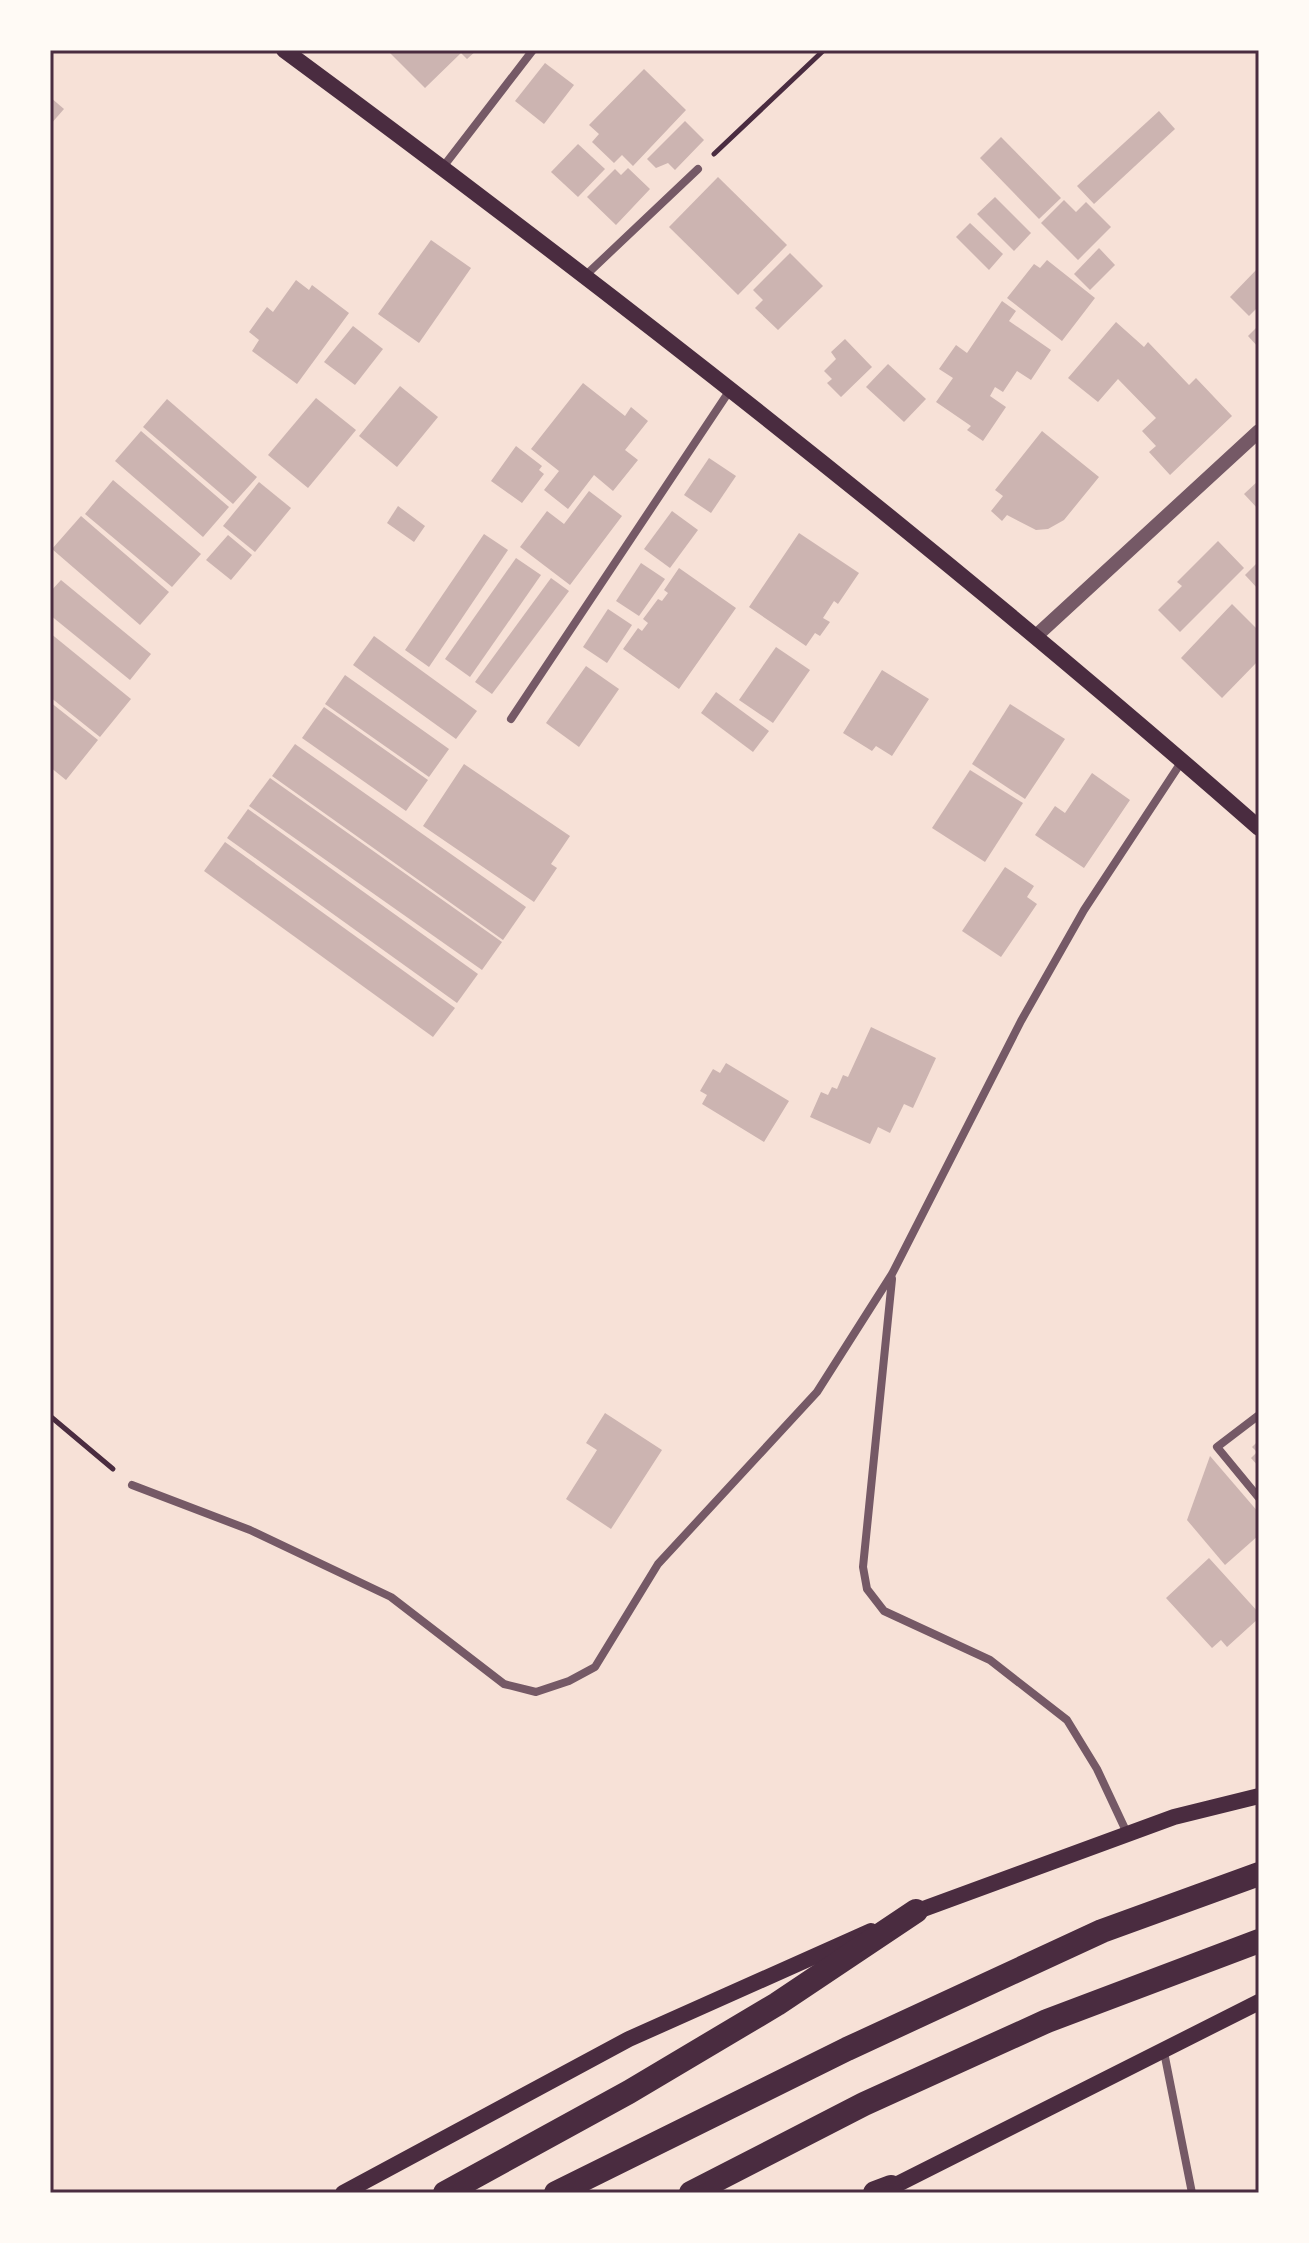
<svg xmlns="http://www.w3.org/2000/svg" width="1309" height="2243" viewBox="0 0 1309 2243" font-family="Signika,sans-serif">
<style>
.building{fill:#ccb4b1}
.lines{fill:none;stroke-linecap:round;stroke-linejoin:round}
.path{stroke:#4a2c40;stroke-width:5}
.minor{stroke:#755966;stroke-width:8}
.tertiary{stroke:#755966;stroke-width:14}
.secondary{stroke:#4a2c40;stroke-width:16}
.motorway{stroke:#4a2c40;stroke-width:24}
.neatline{fill:none;stroke:#4a2c40;stroke-width:3}
</style>
<rect width="100%" height="100%" fill="#f7e1d7"/>
<g class="building">
<path d="M387 50H477L467 59 461 53 425 88Z"/>
<path d="M545 63 574 85 544 124 515 101Z"/>
<path d="M644 69 686 110 633 166 622 155 614 163 592 142 599 134 589 125Z"/>
<path d="M50 97 64 109 50 125Z"/>
<path d="M1159 111 1175 129 1094 204 1077 186Z"/>
<path d="M685 121 704 140 675 170 668 163 656 168 647 159Z"/>
<path d="M1001 137 1061 198 1039 219 980 158Z"/>
<path d="M578 144 605 169 578 197 551 172Z"/>
<path d="M628 168 650 189 616 225 587 197 615 169 621 175Z"/>
<path d="M718 177 787 245 738 295 669 227Z"/>
<path d="M995 197 1031 233 1014 251 977 214Z"/>
<path d="M1064 200 1076 212 1086 202 1111 227 1078 260 1041 223Z"/>
<path d="M970 223 1003 254 989 270 956 237Z"/>
<path d="M431 240 471 268 419 343 378 314Z"/>
<path d="M1099 248 1115 265 1090 290 1074 274Z"/>
<path d="M790 253 823 286 778 330 755 308 763 300 753 290Z"/>
<path d="M1047 260 1095 298 1062 341 1007 298 1034 264 1040 268Z"/>
<path d="M1259 267V306L1249 316 1230 297Z"/>
<path d="M296 280 309 290 312 285 349 313 297 384 252 351 259 340 249 332 267 307 273 312Z"/>
<path d="M1002 301 1016 311 1009 321 1051 350 1031 380 1017 371 1003 392 995 387 990 396 1006 407 983 441 967 430 971 426 936 402 953 378 939 369 956 345 967 353Z"/>
<path d="M1116 322 1144 347 1148 342 1189 385 1196 378 1232 416 1170 475 1149 452 1156 446 1142 431 1156 418 1118 379 1098 402 1068 378Z"/>
<path d="M1259 325V348L1248 336Z"/>
<path d="M353 326 383 349 355 385 324 362Z"/>
<path d="M845 339 872 367 841 397 827 383 832 379 824 371 836 359 831 352Z"/>
<path d="M888 364 926 399 904 422 866 387Z"/>
<path d="M583 383 625 416 631 407 648 421 625 450 638 460 613 491 594 475 568 509 544 490 559 471 531 449Z"/>
<path d="M400 386 438 417 397 467 359 436Z"/>
<path d="M316 398 356 430 308 488 268 455Z"/>
<path d="M167 399 257 477 233 504 143 427Z"/>
<path d="M141 431 229 507 203 537 115 461Z"/>
<path d="M1042 431 1099 477 1064 520 1048 529 1036 530 1007 515 1002 521 991 511 1003 496 995 490Z"/>
<path d="M516 446 542 466 539 470 544 474 522 503 491 481Z"/>
<path d="M709 458 736 476 711 513 684 495Z"/>
<path d="M113 480 201 554 172 587 85 514Z"/>
<path d="M1259 480V510L1244 494Z"/>
<path d="M259 482 291 508 255 552 223 526Z"/>
<path d="M589 491 622 516 570 585 520 547 547 511 564 524Z"/>
<path d="M398 506 425 526 414 542 387 523Z"/>
<path d="M672 511 698 530 670 568 644 549Z"/>
<path d="M81 516 169 592 140 625 52 549Z"/>
<path d="M799 533 859 573 838 604 834 601 823 618 830 622 820 636 815 633 806 646 749 607Z"/>
<path d="M484 534 508 550 429 667 405 650Z"/>
<path d="M228 535 252 555 231 580 206 560Z"/>
<path d="M1218 541 1244 568 1180 632 1158 610 1182 586 1177 582Z"/>
<path d="M516 558 541 575 470 677 445 659Z"/>
<path d="M1259 561V590L1245 575Z"/>
<path d="M641 563 665 579 639 616 616 601Z"/>
<path d="M679 568 736 608 679 689 623 649 638 628 642 631 648 623 643 619 658 599 662 601 668 593 664 590Z"/>
<path d="M551 578 569 591 492 694 475 682Z"/>
<path d="M61 580 151 654 130 680 50 615V592Z"/>
<path d="M1232 604 1259 631V660L1222 698 1181 658Z"/>
<path d="M608 609 632 625 607 663 583 647Z"/>
<path d="M50 633 131 699 100 737 50 697Z"/>
<path d="M374 636 477 711 456 739 353 665Z"/>
<path d="M776 647 810 670 773 723 739 700Z"/>
<path d="M586 666 619 689 579 747 546 723Z"/>
<path d="M882 670 929 699 892 756 876 746 872 751 843 733Z"/>
<path d="M345 675 449 749 429 777 325 704Z"/>
<path d="M716 692 769 731 753 752 701 713Z"/>
<path d="M50 702 98 740 66 780 50 767Z"/>
<path d="M1010 704 1065 739 1025 799 972 764Z"/>
<path d="M324 707 428 780 406 811 302 738Z"/>
<path d="M295 744 526 907 503 940 272 776Z"/>
<path d="M464 764 570 836 551 864 557 868 534 902 423 826Z"/>
<path d="M970 770 1023 803 985 862 932 828Z"/>
<path d="M1092 773 1130 800 1084 868 1035 835 1055 806 1065 813Z"/>
<path d="M270 778 502 942 482 970 249 806Z"/>
<path d="M248 809 478 974 457 1003 227 838Z"/>
<path d="M225 842 455 1008 433 1037 204 871Z"/>
<path d="M1005 867 1034 886 1027 897 1037 904 1001 957 962 931Z"/>
<path d="M871 1027 936 1058 913 1108 904 1104 890 1133 878 1127 870 1144 810 1117 821 1092 828 1095 832 1087 837 1089 843 1075 848 1077Z"/>
<path d="M726 1063 789 1101 764 1142 702 1104 707 1095 700 1091 713 1069 720 1073Z"/>
<path d="M605 1413 662 1450 611 1529 566 1499 597 1450 586 1443Z"/>
<path d="M1259 1440V1467L1251 1458 1257 1452 1252 1447Z"/>
<path d="M1210 1456 1259 1513V1535L1225 1565 1187 1520Z"/>
<path d="M1209 1558 1259 1613V1618L1227 1647 1221 1640 1212 1648 1166 1598Z"/>
</g>
<g class="lines">
<g class="path">
<path d="M714 154 824 50"/>
<path d="M50 1416 113 1469"/>
</g>
<g class="minor">
<path d="M443 167 533 50"/>
<path d="M586 275 698 169"/>
<path d="M511 719 730 390"/>
<path d="M892 1279 863 1567 867 1589 884 1611 990 1660 1067 1720 1097 1769 1127 1833"/>
<path d="M1259 1415 1217 1447 1259 1498"/>
<path d="M132 1485 250 1530 391 1597 504 1684 536 1692 569 1681 595 1667 658 1564 817 1392 892 1274 1021 1021 1084 910 1182 761"/>
<path d="M1164 2052 1192 2193"/>
</g>
<path class="tertiary" d="M1036 636 1259 431"/>
<g class="secondary">
<path d="M284 50C619 297 946 553 1259 828"/>
<path d="M907 1915 1174 1817 1259 1796"/>
<path d="M882 2192 1259 2002"/>
<path d="M343 2193 629 2039 871 1931"/>
</g>
<g class="motorway">
<path d="M445 2193 629 2092 777 2004 916 1911"/>
<path d="M556 2193 847 2049 1102 1931 1259 1874"/>
<path d="M691 2193 864 2104 1047 2021 1259 1941"/>
<path d="M875 2193 891 2187"/>
</g>
</g>
<rect width="1309" height="2243" fill="none" stroke="#fffaf5" stroke-width="104"/>
<rect x="52" y="52" width="1205" height="2139" class="neatline"/>
</svg>
